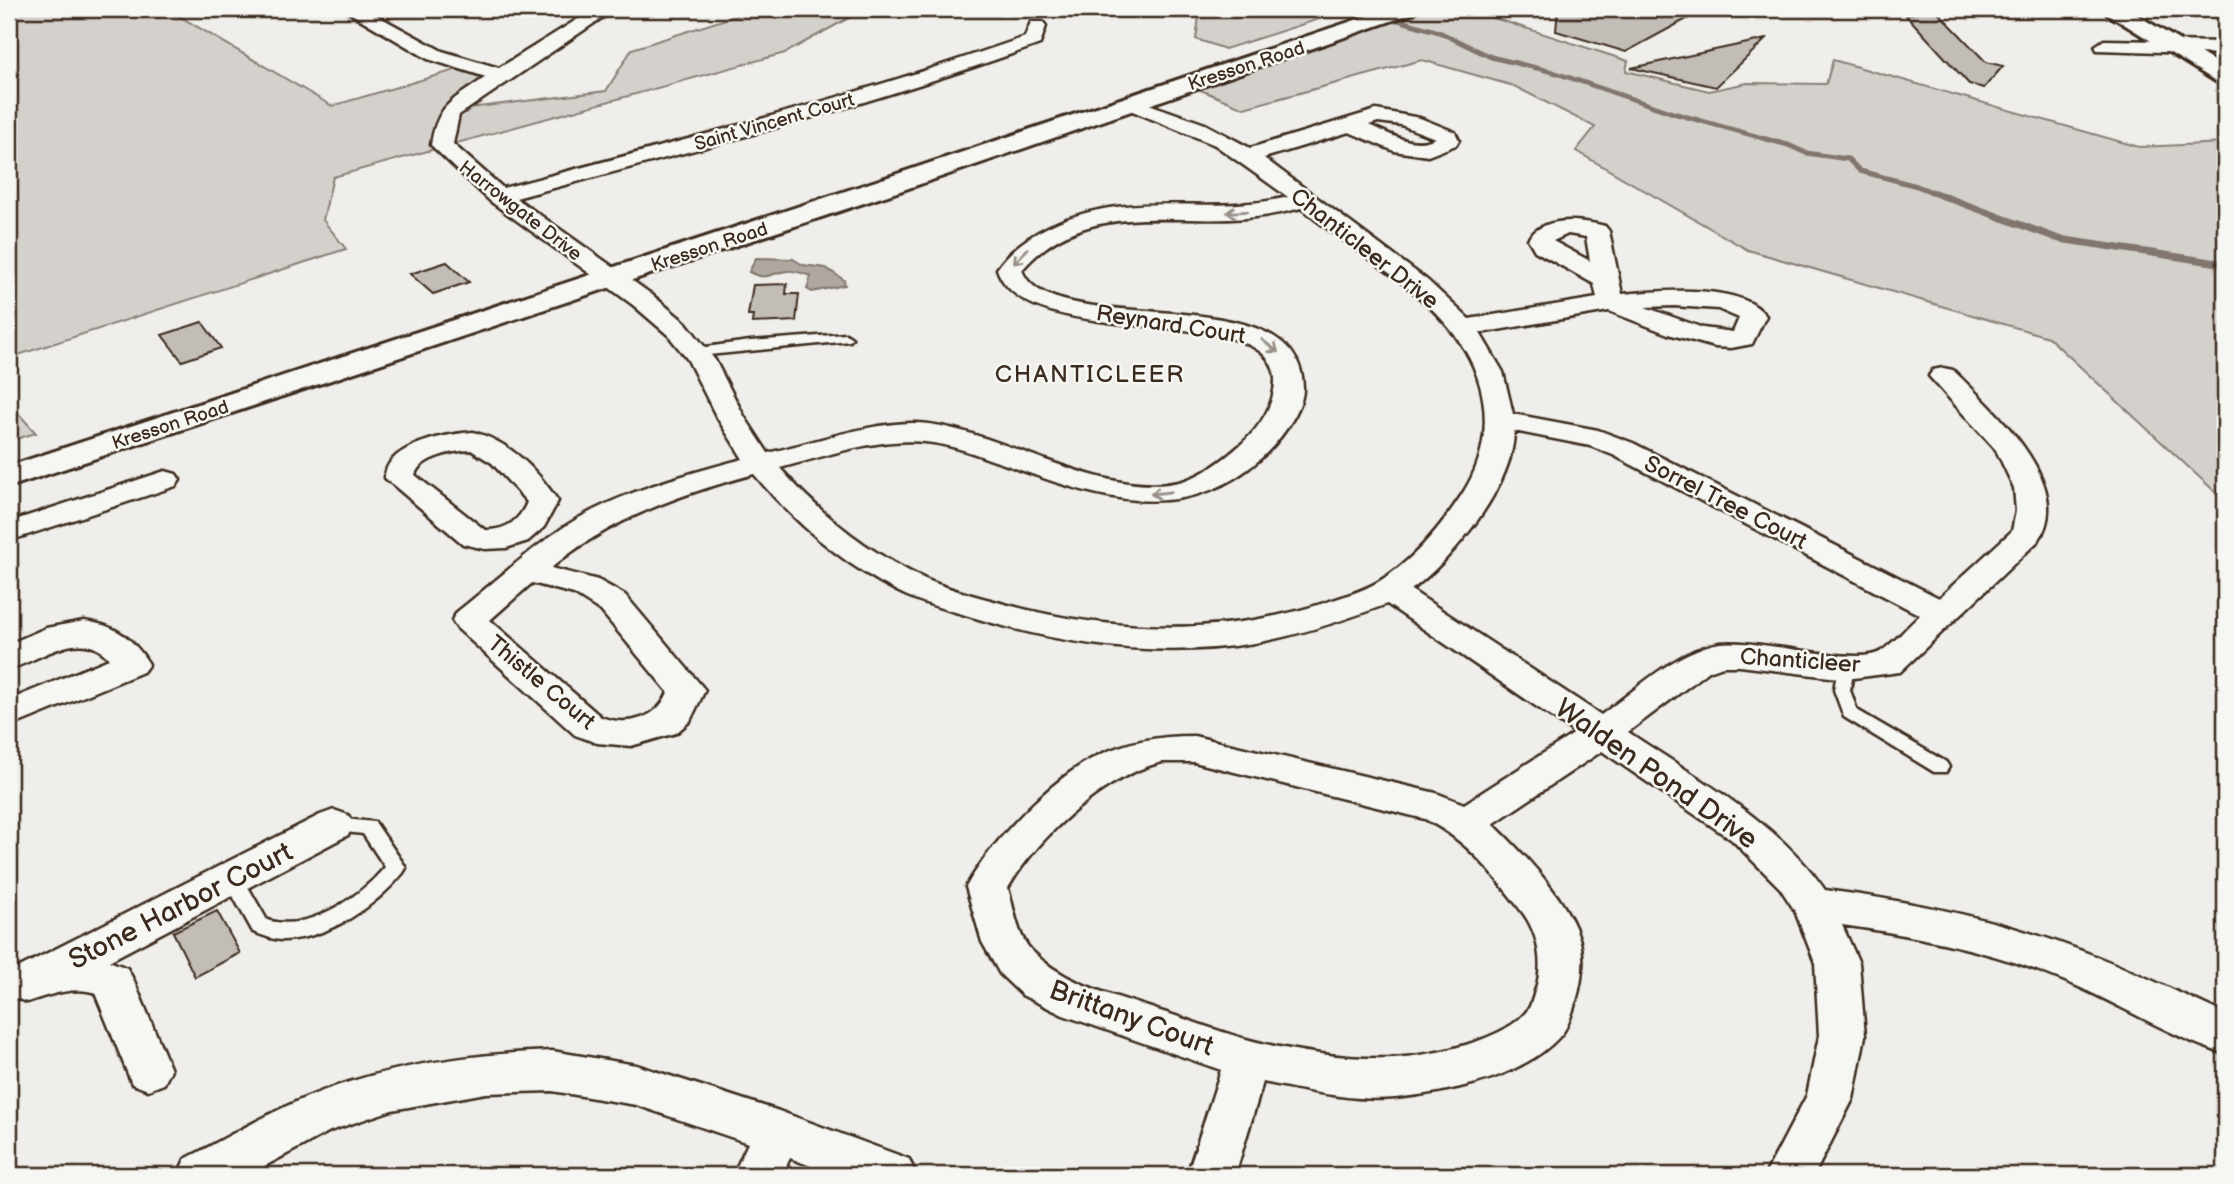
<svg xmlns="http://www.w3.org/2000/svg" width="2234" height="1184" viewBox="0 0 2234 1184" font-family="'Balsamiq Sans',sans-serif">
<style>
.green{fill:#d4d1cc;stroke:#887e75;stroke-width:2}
.water{fill:#afa8a1;stroke:#81766d;stroke-width:2}
.lines{fill:none;stroke-linecap:round;stroke-linejoin:round}
.stream-far1{stroke:#81766d;stroke-width:5}
.stream{stroke:#81766d;stroke-width:7}
.building{fill:#c2bdb7;stroke:#3b2a1e;stroke-width:2}
.lane-casing{stroke:#3b2a1e;stroke-width:5}
.street-casing{stroke:#3b2a1e;stroke-width:5}
.secondary-casing{stroke:#3b2a1e;stroke-width:6}
.primary-casing{stroke:#3b2a1e;stroke-width:6}
.lane{fill:#f6f6f2;fill-rule:evenodd}
.street{fill:#f6f6f2;fill-rule:evenodd}
.secondary{fill:#f6f6f2;fill-rule:evenodd}
.primary{fill:#f6f6f2;fill-rule:evenodd}
.oneway{stroke:#989088}
.labels{text-anchor:middle;stroke-width:5;stroke-linejoin:round;paint-order:stroke}
.far-street-label{font-size:19px;fill:#3b2a1e;stroke:#f6f6f2}
.street-label{font-size:23px;fill:#3b2a1e;stroke:#f6f6f2}
.neighbourhood-label{font-size:24px;letter-spacing:2px;fill:#3b2a1e;stroke:#f6f6f2}
.near-street-label{font-size:28px;fill:#3b2a1e;stroke:#f6f6f2}
</style>
<rect width="100%" height="100%" fill="#efeeea"/>
<filter id="ink" filterUnits="userSpaceOnUse"><feTurbulence type="fractalNoise" baseFrequency=".0143" numOctaves="2"/><feDisplacementMap in="SourceGraphic" scale="14" xChannelSelector="R" yChannelSelector="G"/><feConvolveMatrix kernelMatrix="1 2 1 2 8 2 1 2 1" color-interpolation-filters="sRGB"/></filter>
<g filter="url(#ink)">
<g class="green">
<path d="M9 9H167L332 106 462 68 488 83 453 110 606 91 632 49 757 9H865L785 53 333 177 323 220 346 249 9 358Z"/>
<path d="M1200 9H1351L1225 49 1196 39Z"/>
<path d="M1407 9H1466L1628 61 1626 71 1709 91 1747 83 1826 84 1833 60 2139 147 2225 143V501L2048 337 1748 250 1576 151 1595 127 1514 86 1422 60 1244 108 1186 84Z"/>
<path d="M9 403 36 433 9 441Z"/>
</g>
<path class="water" d="M756 258 793 259 803 265 826 268 844 280 845 285 812 292 807 289 811 276C804 274 794 270 788 271 770 272 769 282 749 272Z"/>
<g class="lines">
<g class="stream-far1">
<path d="M1350 9 1372 14"/>
<path d="M1398 20 1439 32 1491 57 1553 72 1673 113 1788 145 1806 153 1848 159 1860 171 1917 186 1937 194"/>
</g>
<path class="stream" d="M1932 192 2059 239 2225 264"/>
</g>
<g class="building">
<path d="M1558 9H1705L1626 52 1556 31Z"/>
<path d="M1928 9H1935L1986 62 2003 66 1984 88 1969 84 1906 15Z"/>
<path d="M1766 39 1716 87 1631 68Z"/>
<path d="M447 262 469 282 433 294 410 274Z"/>
<path d="M787 284 786 294H799L796 321 752 323 753 315H748L753 285Z"/>
<path d="M202 322 221 348 182 361 162 335Z"/>
<path d="M217 911 240 953 195 977 173 932Z"/>
</g>
<g class="lines">
<defs>
<g id="lane">
<path d="M846 334 852 338 850 341 698 356 692 352 698 348 750 341Z"/>
<path d="M1846 661 1854 667 1850 690 1857 710 1946 762 1949 767 1946 772H1934L1844 717 1834 690 1838 667Z"/>
<path d="M334 818 375 822 403 863 406 868 403 873C376 906 329 938 285 940 274 941 263 935 253 932L223 878 226 873 233 871 240 873 267 920C307 933 360 897 385 867L363 834 327 830 325 825 327 820Z"/>
</g>
<g id="street">
<path d="M343 9H365L442 51 499 68 594 9H615L459 115 453 144 503 188C678 142 854 97 1025 37L1031 22H1043L1046 26 1040 44C868 106 692 151 516 198L651 294 686 323 715 360 744 416 768 453C815 442 882 418 929 424 1005 434 1104 499 1179 482 1200 477 1222 461 1238 447 1258 430 1274 407 1275 381 1278 296 1026 357 997 269 1010 250 1029 236 1050 226 1134 187 1204 217 1288 197L1215 145 1125 108 1122 104 1125 100 1132 98 1205 124 1250 148 1376 110 1420 118 1455 132 1459 140 1456 145 1428 156 1394 151 1349 132 1264 158 1427 280 1469 319 1597 298 1594 284 1535 251 1528 239C1545 215 1581 220 1605 226L1609 231 1622 294C1658 291 1742 282 1766 316L1752 344 1731 348 1715 347 1668 334 1609 311 1480 333 1503 372 1513 414 1598 430 1633 443 1939 598 2012 531 2016 511 2014 488 1996 450 1929 376 1933 370 1943 368 1953 370C1989 406 2078 483 2038 541L1900 672 1846 679 1740 666H1723L1709 671 1628 732C1698 779 1776 820 1825 890 1910 901 1994 918 2074 948 2126 967 2175 991 2225 1014V1054C2171 1037 2118 1003 2065 981 1994 951 1918 936 1842 925L1859 963 1865 1036 1853 1099 1814 1175H1765L1807 1095 1819 1036 1815 963 1795 911 1780 888 1732 840 1602 751 1493 824C1521 851 1568 900 1579 938 1585 958 1582 981 1576 1001 1572 1012 1569 1026 1561 1035 1523 1078 1451 1092 1395 1098 1355 1102 1302 1090 1263 1082L1235 1175H1187L1221 1070 1063 1015 1022 995 1000 974 982 942 966 887C991 842 1049 781 1095 757 1126 741 1159 736 1194 736L1436 793 1464 804 1575 733 1387 604C1344 620 1300 635 1255 643 1159 659 1063 645 972 617 946 609 920 603 897 591 841 563 794 522 754 474 681 494 609 519 551 568L598 580 625 595 705 690 690 721 676 733 631 746 597 743 575 735 457 628 452 620 457 612C494 583 527 551 567 525 620 492 683 475 743 459L716 416 688 360 668 335 633 305 490 201 431 145C437 103 454 100 486 77L428 59ZM1378 122 1401 125 1435 138C1414 149 1390 134 1369 125ZM1301 208C1355 253 1428 289 1465 350 1493 398 1491 451 1461 496 1439 529 1412 562 1378 582 1361 592 1342 597 1324 603 1216 638 1099 632 990 600 968 594 946 588 925 579 869 553 820 514 780 468 826 456 877 437 925 442 951 444 977 455 1001 463 1090 495 1179 530 1259 460 1276 445 1303 412 1303 389 1304 271 1048 344 1022 270 1078 204 1157 222 1232 219 1256 218 1278 214 1301 208ZM1568 234 1586 237 1590 261 1553 241ZM1674 306 1718 309 1739 318 1733 332 1703 328 1645 307ZM1514 431 1590 446 1613 455 1920 615C1907 627 1894 643 1880 652 1855 666 1756 638 1720 643 1675 651 1637 689 1601 715L1411 590C1453 559 1514 485 1514 431ZM532 583 574 594 601 611 668 692C658 719 627 727 601 717L490 620ZM1162 762H1194L1425 819C1470 842 1493 874 1523 913 1538 933 1544 964 1536 988 1534 994 1532 1003 1529 1008 1508 1041 1429 1056 1393 1058 1348 1060 1289 1051 1246 1039 1217 1031 1189 1020 1160 1011 1117 996 1065 985 1032 951 1017 936 1014 908 1008 888 1039 836 1103 777 1162 762Z"/>
<path d="M2104 40 2225 42V54L2097 50 2095 46Z"/>
<path d="M473 432C511 442 537 470 558 501L544 527 528 541 506 548 485 549 463 544 385 478C385 445 447 434 473 432ZM471 450 492 463 527 502C520 520 506 531 485 530L415 475C420 457 454 451 471 450Z"/>
<path d="M165 471 176 474 180 480 176 486 9 541V522Z"/>
<path d="M84 621C115 625 132 637 149 664L143 672 9 727V700L109 659C81 625 42 660 9 669V644L46 628Z"/>
<path d="M334 810 348 815 354 825 348 835 109 961 127 968 134 981 171 1070 164 1084 148 1090 132 1084 95 993C75 985 46 996 27 1002L12 997 9 977 12 971 320 815Z"/>
<path d="M552 1051 636 1065 779 1111 909 1159 916 1175H834L790 1158 782 1175H733L748 1143 636 1105 552 1091 486 1093 392 1110 330 1131 248 1175H178L185 1159C223 1140 261 1117 300 1100 379 1066 466 1054 552 1051Z"/>
</g>
<path id="secondary" d="M1388 9H1417L1414 13 903 190 9 487V466L885 178Z"/>
<path id="primary" d="M2103 9H2127L2225 68V84L2217 82 2106 13Z"/>
</defs>
<use href="#lane" class="lane-casing"/>
<use href="#street" class="street-casing"/>
<use href="#secondary" class="secondary-casing"/>
<use href="#primary" class="primary-casing"/>
<use href="#lane" class="lane"/>
<use href="#street" class="street"/>
<use href="#secondary" class="secondary"/>
<use href="#primary" class="primary"/>
</g>
<defs><path id="oneway-shaft" d="M-6 0H5M1.5-3L5.5 0L1.5 3" fill="none" stroke-width="1.6" stroke-linecap="round" stroke-linejoin="round" transform="scale(1.75)"/></defs>
<g class="oneway">
<use href="#oneway-shaft" transform="translate(1237 212) rotate(177)"/>
<use href="#oneway-shaft" transform="translate(1021 256) rotate(133)"/>
<use href="#oneway-shaft" transform="translate(1270 346) rotate(38)"/>
<use href="#oneway-shaft" transform="translate(1161 493) rotate(174)"/>
</g>
</g>
<g class="labels">
<g class="far-street-label">
<text transform="translate(1246 65) rotate(-18)" y="7">Kresson Road</text>
<text transform="translate(774 121) rotate(-16)" y="7">Saint Vincent Court</text>
<text transform="translate(521 210) rotate(38)" y="7">Harrowgate Drive</text>
<text transform="translate(709 246) rotate(-18)" y="7">Kresson Road</text>
<text transform="translate(170 424) rotate(-18)" y="7">Kresson Road</text>
</g>
<g class="street-label">
<text transform="translate(1365 248) rotate(38)" y="8">Chanticleer Drive</text>
<text transform="translate(1171 324) rotate(9)" y="8">Reynard Court</text>
<text transform="translate(1726 502) rotate(27)" y="8">Sorrel Tree Court</text>
<text transform="translate(1800 660) rotate(4)" y="8">Chanticleer</text>
<text transform="translate(542 682) rotate(40)" y="8">Thistle Court</text>
</g>
<g class="neighbourhood-label">
<text x="1090" y="382">CHANTICLEER</text>
</g>
<g class="near-street-label">
<text transform="translate(1657 773) rotate(35)" y="10">Walden Pond Drive</text>
<text transform="translate(180 905) rotate(-27)" y="10">Stone Harbor Court</text>
<text transform="translate(1132 1017) rotate(20)" y="10">Brittany Court</text>
</g>
</g>
<rect width="2234" height="1184" fill="none" stroke="#f6f6f2" stroke-width="35"/>
<rect x="18" y="18" width="2199" height="1149" fill="none" stroke="#3b2a1e" stroke-width="2.5" filter="url(#ink)"/>
</svg>
